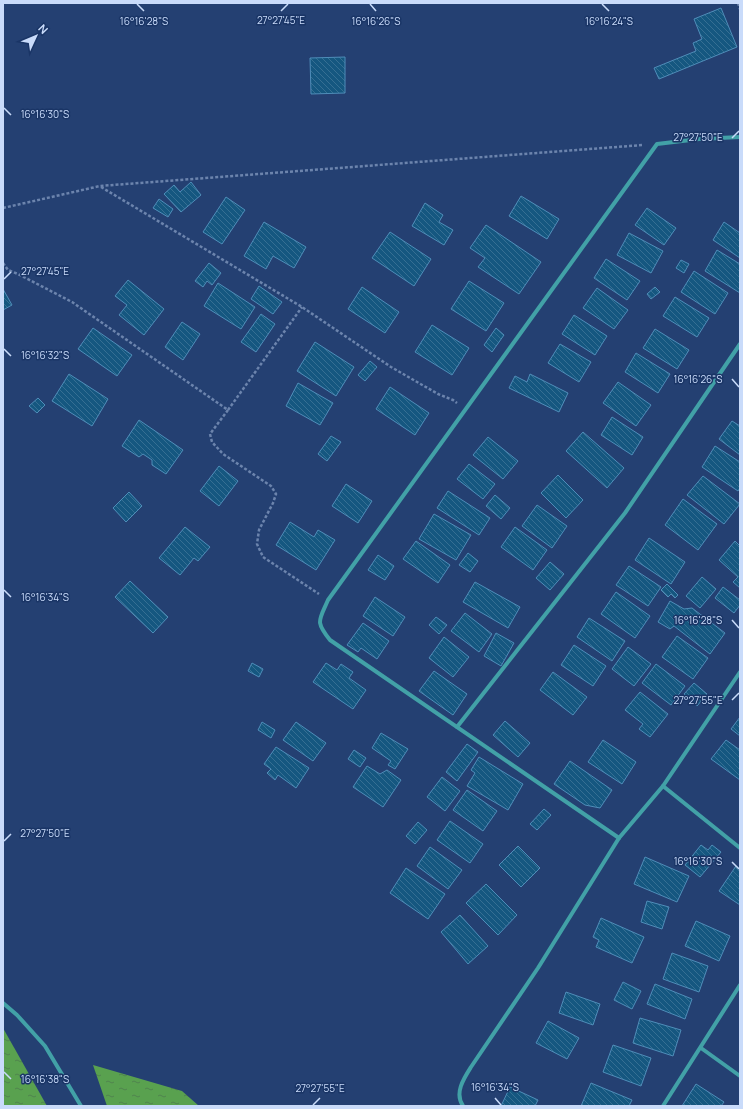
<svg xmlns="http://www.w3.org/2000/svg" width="743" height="1109" viewBox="0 0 743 1109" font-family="Manrope,sans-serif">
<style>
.water{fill:url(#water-ripples)}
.building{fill:url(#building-back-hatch);stroke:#4f8db9}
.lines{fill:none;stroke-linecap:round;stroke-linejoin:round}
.path{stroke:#6c84ad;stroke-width:2.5;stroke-dasharray:3 2;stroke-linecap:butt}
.minor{stroke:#42a1a7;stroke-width:4}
.ticks{fill:none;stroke:#c9dbfa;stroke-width:1.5}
.ticks-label{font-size:10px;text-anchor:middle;fill:#c9dbfa;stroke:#1a3566;stroke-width:3;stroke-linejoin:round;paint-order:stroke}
</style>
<defs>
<pattern id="water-ripples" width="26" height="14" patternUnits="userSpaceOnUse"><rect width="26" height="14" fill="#59a14f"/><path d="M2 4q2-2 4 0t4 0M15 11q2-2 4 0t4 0" fill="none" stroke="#50844e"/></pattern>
<pattern id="building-back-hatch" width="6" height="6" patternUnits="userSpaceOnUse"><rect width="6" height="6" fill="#155780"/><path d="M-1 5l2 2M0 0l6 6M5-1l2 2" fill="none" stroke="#366f93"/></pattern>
</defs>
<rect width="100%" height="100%" fill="#244072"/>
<g class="water">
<path d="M3 1028 47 1106H3Z"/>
<path d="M93 1065 182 1091 199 1106H107Z"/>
</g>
<g class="building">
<path d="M721 8 737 47 659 79 654 68 696 51 693 43 702 39 694 19Z"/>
<path d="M345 57V93L311 94 310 58Z"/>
<path d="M191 182 201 195 181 212 164 194 174 185 180 192Z"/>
<path d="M521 196 559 219 547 239 509 216Z"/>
<path d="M226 197 245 210 222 244 203 232Z"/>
<path d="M159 199 173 209 168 217 153 208Z"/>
<path d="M425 203 443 215 439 222 453 230 444 245 412 226Z"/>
<path d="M647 208 676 228 664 245 635 225Z"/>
<path d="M264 222 306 247 294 268 273 256 266 269 244 256Z"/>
<path d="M724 222 740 233V258L713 240Z"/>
<path d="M486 225 541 262 519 294 478 267 485 258 470 248Z"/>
<path d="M390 232 431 259 414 286 372 258Z"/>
<path d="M629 233 663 251 651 273 617 255Z"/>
<path d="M717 250 740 264V293L705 271Z"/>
<path d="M606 259 640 281 627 300 594 278Z"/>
<path d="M681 260 689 264 684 273 676 268Z"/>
<path d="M209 263 221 273 212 285 207 281 203 287 195 281Z"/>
<path d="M694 271 728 293 715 314 681 292Z"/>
<path d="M128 280 164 309 144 335 119 315 127 305 115 296Z"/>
<path d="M469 281 504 303 486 331 451 309Z"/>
<path d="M218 283 255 307 241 329 204 306Z"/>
<path d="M259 286 282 302 273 314 251 299Z"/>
<path d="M362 287 399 312 385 333 348 309Z"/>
<path d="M655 287 660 292 651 299 647 294Z"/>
<path d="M597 288 628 310 614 329 583 308Z"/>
<path d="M3 289 12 305 3 310Z"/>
<path d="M675 297 709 318 697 337 663 316Z"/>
<path d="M261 314 275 324 256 352 241 342Z"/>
<path d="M574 315 607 336 595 355 562 334Z"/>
<path d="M182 322 200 334 183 360 165 347Z"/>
<path d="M432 325 469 348 452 375 415 352Z"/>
<path d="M93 328 132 355 117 376 78 349Z"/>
<path d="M496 328 504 335 492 352 484 345Z"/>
<path d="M655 329 689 350 677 369 643 348Z"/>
<path d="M315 342 354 367 336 396 297 371Z"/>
<path d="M560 344 591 362 579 382 548 363Z"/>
<path d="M636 353 670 374 658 393 625 372Z"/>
<path d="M370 361 377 367 365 381 358 375Z"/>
<path d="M69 374 108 399 92 426 52 401Z"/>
<path d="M530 374 568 393 559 412 509 388 515 376 527 382Z"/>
<path d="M618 382 651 405 636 426 603 403Z"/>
<path d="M298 383 333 403 320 425 286 406Z"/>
<path d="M390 387 429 413 415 435 376 409Z"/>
<path d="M38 398 45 405 37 413 29 406Z"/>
<path d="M612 417 643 437 632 455 601 435Z"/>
<path d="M139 420 183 450 166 474 152 465V460L143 454 139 457 122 446Z"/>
<path d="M732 421 740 426V455L719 439Z"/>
<path d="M583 432 624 468 607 488 566 451Z"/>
<path d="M331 436 341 442 327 461 318 454Z"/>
<path d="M488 437 518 461 503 479 473 455Z"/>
<path d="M715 446 740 462V488L738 491 702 467Z"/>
<path d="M469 464 495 484 483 499 457 479Z"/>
<path d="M219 466 238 481 219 506 200 491Z"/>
<path d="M558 475 583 500 566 518 541 493Z"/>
<path d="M703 476 740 504 724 524 687 495Z"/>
<path d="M346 484 372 501 358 523 332 506Z"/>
<path d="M448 491 490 518 479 535 437 508Z"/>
<path d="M129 492 142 506 126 522 113 508Z"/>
<path d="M495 495 510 508 501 519 486 506Z"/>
<path d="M683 499 717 524 698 550 665 525Z"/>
<path d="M537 505 567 526 552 548 522 526Z"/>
<path d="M434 514 471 535 456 560 419 539Z"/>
<path d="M290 522 314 537 318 530 335 540 316 570 276 545Z"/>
<path d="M185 527 210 547 198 561 194 558 180 575 159 558Z"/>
<path d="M515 527 547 550 533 570 501 547Z"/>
<path d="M649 538 685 562 671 584 635 560Z"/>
<path d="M416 541 450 565 438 583 403 559Z"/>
<path d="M735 541 740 546V588L733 582 738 577 719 560Z"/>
<path d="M468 553 478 561 470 572 459 565Z"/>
<path d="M378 555 394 566 385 580 368 570Z"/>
<path d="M550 562 564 574 550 590 536 578Z"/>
<path d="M629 566 661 587 648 606 616 585Z"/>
<path d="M702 577 716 589 700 608 686 596Z"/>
<path d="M130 581 168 617 153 633 115 597Z"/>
<path d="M475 582 520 607 508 628 463 602Z"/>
<path d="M667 584 678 595 675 598 671 594 668 597 661 590Z"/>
<path d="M723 587 740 600V605L734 613 715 598Z"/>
<path d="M616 592 650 616 635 638 601 614Z"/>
<path d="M375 597 405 617 393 636 363 616Z"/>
<path d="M670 601 684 609 692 608 725 633 710 654 674 626 670 629 658 622Z"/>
<path d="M465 613 492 634 479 652 451 631Z"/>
<path d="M436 617 447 625 439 634 429 625Z"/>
<path d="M589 618 625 641 612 661 577 637Z"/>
<path d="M363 623 389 641 377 659 361 648 358 652 347 645Z"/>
<path d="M496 633 514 643 501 666 484 656Z"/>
<path d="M677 636 708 658 693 679 662 657Z"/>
<path d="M444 637 469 657 453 677 429 658Z"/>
<path d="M574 645 606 666 593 686 561 665Z"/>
<path d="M628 647 651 664 634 686 612 669Z"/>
<path d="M252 663 263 669 259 677 248 671Z"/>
<path d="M326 663 337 670 341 664 353 672 349 678 366 690 353 709 313 682Z"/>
<path d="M656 664 685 686 671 705 642 683Z"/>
<path d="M434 671 467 694 453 715 419 691Z"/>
<path d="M553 672 587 697 573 715 540 690Z"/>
<path d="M694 683 707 694 697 706 684 694Z"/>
<path d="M640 692 668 714 650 737 639 729 643 724 625 710Z"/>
<path d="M740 717V736L731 729Z"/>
<path d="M505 721 530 743 518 757 493 735Z"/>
<path d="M262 722 275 730 271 738 258 730Z"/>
<path d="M296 722 326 743 313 761 283 740Z"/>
<path d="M381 733 408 749 395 769 388 765 391 761 372 748Z"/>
<path d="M603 740 636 762 622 784 588 762Z"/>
<path d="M726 740 740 750V780L711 759Z"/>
<path d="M467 744 478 752 457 781 446 772Z"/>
<path d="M276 747 309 768 296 788 278 775 275 780 267 773 271 769 264 764Z"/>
<path d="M354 750 366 758 360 767 348 759Z"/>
<path d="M479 757 523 784 508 810 467 786 475 773 471 770Z"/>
<path d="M570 761 612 790 600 808 585 805 554 784Z"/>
<path d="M367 766 380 774 387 770 401 780 383 807 353 787Z"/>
<path d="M442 777 460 791 445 811 427 797Z"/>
<path d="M467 790 497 811 483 831 453 810Z"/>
<path d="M544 809 551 815 537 830 530 824Z"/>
<path d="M450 821 483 844 470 863 437 840Z"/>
<path d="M418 822 427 830 415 844 406 836Z"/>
<path d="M701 845 708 850 712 845 721 852 700 877 685 865Z"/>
<path d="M518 846 540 868 521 887 499 865Z"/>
<path d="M430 847 462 870 448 889 417 866Z"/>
<path d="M645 857 689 876 677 902 634 884Z"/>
<path d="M736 866 740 869V905L719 891Z"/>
<path d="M406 868 445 894 428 919 390 893Z"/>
<path d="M486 884 517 915 498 935 466 903Z"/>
<path d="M647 901 669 907 662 929 641 922Z"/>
<path d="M460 915 488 946 468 964 441 932Z"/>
<path d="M601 918 644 937 632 963 596 947 599 940 593 937Z"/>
<path d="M696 921 730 936 719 961 685 946Z"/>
<path d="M672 953 708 966 699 992 663 979Z"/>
<path d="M623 982 641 991 632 1009 614 1000Z"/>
<path d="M655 984 692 999 685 1019 647 1004Z"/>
<path d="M566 992 600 1004 593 1025 559 1013Z"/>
<path d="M640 1018 681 1030 673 1056 633 1043Z"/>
<path d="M548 1021 579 1038 567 1059 536 1043Z"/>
<path d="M613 1045 651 1058 641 1086 603 1072Z"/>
<path d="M591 1083 632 1100 629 1106H581Z"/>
<path d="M696 1084 724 1102 721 1106H682Z"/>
<path d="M510 1087 538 1100 535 1106H501Z"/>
</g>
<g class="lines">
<g class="path">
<path d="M738 3 740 9"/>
<path d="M101 187 302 307 391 367 438 394 453 400 457 403"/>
<path d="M3 208 100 186 643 145"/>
<path d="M3 263 8 270 18 274 72 302 228 410 210 434 212 442 223 454 271 486 276 494 273 503 259 530 257 544 263 557 319 594"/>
<path d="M228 410 302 307"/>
</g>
<g class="minor">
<path d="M457 727 625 513 740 344"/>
<path d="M663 786 740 848"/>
<path d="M619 838 330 640C315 621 319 621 328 600L657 144 699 139 740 137"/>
<path d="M3 1003 17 1015 45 1046 81 1106"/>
<path d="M701 1048 740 1076"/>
<path d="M463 1106C454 1093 464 1078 471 1067L538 968 619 838 663 786 740 672"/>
<path d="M663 1106 740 985"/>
</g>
</g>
<path class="ticks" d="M137 4 144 11M370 4 376 11M602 4 609 11M281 11 288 4M4 108 11 115M732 138 739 131M4 279 11 272M4 349 11 356M732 379 739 387M4 590 11 597M732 620 739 628M732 700 739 693M4 841 11 834M732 862 739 869M4 1072 11 1079M495 1098 501 1105M313 1105 320 1098"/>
<g class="ticks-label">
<text x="281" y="24">27°27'45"E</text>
<text x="144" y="25">16°16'28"S</text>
<text x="376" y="25">16°16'26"S</text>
<text x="609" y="25">16°16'24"S</text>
<text x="45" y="118">16°16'30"S</text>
<text x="698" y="141">27°27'50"E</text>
<text x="45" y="275">27°27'45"E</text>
<text x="45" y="359">16°16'32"S</text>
<text x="698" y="383">16°16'26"S</text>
<text x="45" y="601">16°16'34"S</text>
<text x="698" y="624">16°16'28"S</text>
<text x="698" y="704">27°27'55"E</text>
<text x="45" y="837">27°27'50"E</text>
<text x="698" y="865">16°16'30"S</text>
<text x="45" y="1083">16°16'38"S</text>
<text x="495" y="1091">16°16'34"S</text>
<text x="320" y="1092">27°27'55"E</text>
</g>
<rect width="743" height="1109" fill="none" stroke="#c9dbfa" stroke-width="8"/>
<g transform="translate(36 36) rotate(46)" stroke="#1a3566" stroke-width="3" paint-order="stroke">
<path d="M0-3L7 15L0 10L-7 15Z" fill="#c9dbfa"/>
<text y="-6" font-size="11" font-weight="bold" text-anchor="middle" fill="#c9dbfa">N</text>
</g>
</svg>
